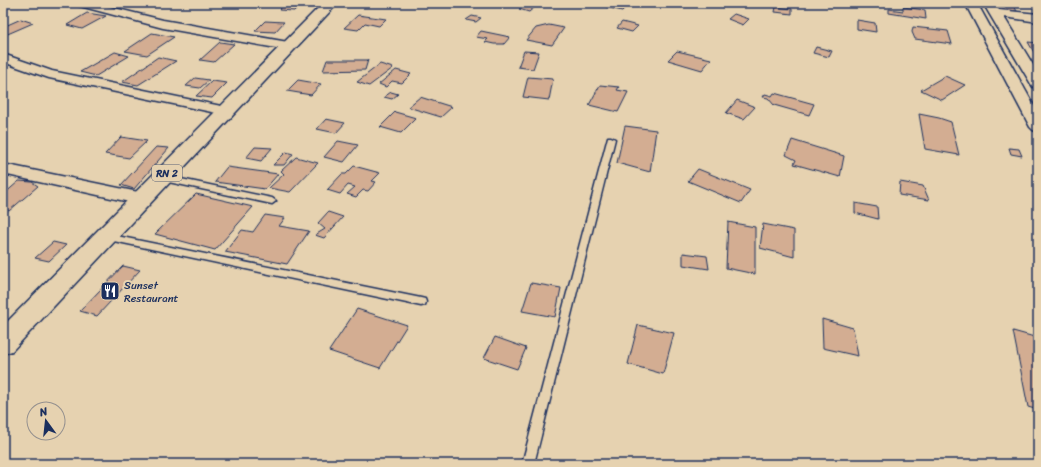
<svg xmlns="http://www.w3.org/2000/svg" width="1041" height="467" viewBox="0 0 1041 467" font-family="Sriracha,sans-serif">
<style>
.building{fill:#d3ad92;stroke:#1b2f5e}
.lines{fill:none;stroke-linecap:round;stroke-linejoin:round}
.service-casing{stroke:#1b2f5e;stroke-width:3}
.minor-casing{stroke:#1b2f5e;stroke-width:3}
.trunk-casing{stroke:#1b2f5e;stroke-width:3}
.service{fill:#e6d2b0;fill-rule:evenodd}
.minor{fill:#e6d2b0;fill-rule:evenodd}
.trunk{fill:#e6d2b0;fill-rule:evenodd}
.labels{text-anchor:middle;stroke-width:4;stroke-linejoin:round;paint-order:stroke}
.shield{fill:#e6d2b0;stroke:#586077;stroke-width:1}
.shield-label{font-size:10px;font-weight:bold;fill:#1b2f5e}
.poi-label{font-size:11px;fill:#1b2f5e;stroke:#e6d2b0;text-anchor:start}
</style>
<rect width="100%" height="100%" fill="#e6d2b0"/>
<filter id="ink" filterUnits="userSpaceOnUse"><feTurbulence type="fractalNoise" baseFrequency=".025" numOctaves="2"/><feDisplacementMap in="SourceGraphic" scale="8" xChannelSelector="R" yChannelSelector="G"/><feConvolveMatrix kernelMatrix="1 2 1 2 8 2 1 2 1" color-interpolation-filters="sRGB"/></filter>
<g filter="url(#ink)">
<g class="building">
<path d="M286 3H302L294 11 279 10Z"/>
<path d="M610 3H621L628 5 622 11 606 7Z"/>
<path d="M997 3H1012L1017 11 1000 10Z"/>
<path d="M526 4 536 6 529 12 519 9Z"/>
<path d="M776 7 792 9V14L775 12Z"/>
<path d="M903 7 925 10 926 19 889 13V9L903 11Z"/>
<path d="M87 13 106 16 82 29 67 25Z"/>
<path d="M734 14 749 19 743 25 728 19Z"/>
<path d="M358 15 386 19 379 26 365 23 358 30 344 28Z"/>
<path d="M472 16 481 18 476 22 466 20Z"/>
<path d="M21 19 33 23 3 36V27Z"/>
<path d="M857 20 875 23 876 32 857 29Z"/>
<path d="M265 21 284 22 275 32 255 31Z"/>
<path d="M622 22 638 26 632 32 617 28Z"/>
<path d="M549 25 564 28 552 45 526 40 536 28Z"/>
<path d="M913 27 948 31 952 44 915 39 912 32Z"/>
<path d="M481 31 510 37 504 44H494L485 42 488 39 476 37Z"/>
<path d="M152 33 174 37 147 55 125 51Z"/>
<path d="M220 42 234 44 214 62 200 60Z"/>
<path d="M1028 42 1038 43V57L1036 56Z"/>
<path d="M816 47 832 51 829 57 813 53Z"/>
<path d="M524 51 539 52 533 69 518 67Z"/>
<path d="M677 51 711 59 702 70 668 60Z"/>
<path d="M115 52 129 56 96 76 80 72Z"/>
<path d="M158 57 176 61 138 85 122 82Z"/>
<path d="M327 60H368L365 70 323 71Z"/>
<path d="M380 64 393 68 369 86 357 82Z"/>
<path d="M396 70 411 74 402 83 392 81 386 87 379 84Z"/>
<path d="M945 76 965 85 942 100 921 90Z"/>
<path d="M528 77 553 79 549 100 523 97Z"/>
<path d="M195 78 209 80 200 88 186 86Z"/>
<path d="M298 80 321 84 311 95 287 91Z"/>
<path d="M212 81 227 83 212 98 196 96Z"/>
<path d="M600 85 619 87 617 90 628 92 618 112 589 105Z"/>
<path d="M391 92 398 94 392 99 384 97Z"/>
<path d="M774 93 814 104 809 115 774 105 768 98 763 97 765 94 772 96Z"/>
<path d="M420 97 452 107 441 117 408 107Z"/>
<path d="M737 100 755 107 744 119 726 113Z"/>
<path d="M395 112 416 118 401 133 380 127Z"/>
<path d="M919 114 939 118 951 122 959 155 925 149Z"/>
<path d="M326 119 345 123 336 133 317 129Z"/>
<path d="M625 126 656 130 650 172 617 163Z"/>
<path d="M121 137 147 141 129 158 105 154Z"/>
<path d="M792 140 844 156 840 177 794 164 796 160 786 155Z"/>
<path d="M338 141 358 145 344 162 324 157Z"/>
<path d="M156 147 169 148 134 189 121 185Z"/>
<path d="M255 147 272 148 261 161 246 158Z"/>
<path d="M1009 148 1019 149 1022 156 1011 154Z"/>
<path d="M286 152 293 154 284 165H273Z"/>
<path d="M296 157 318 163 290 192 269 188 284 174 281 171Z"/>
<path d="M354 166 380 173 372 181 376 182 368 191 363 190 356 197 347 194 355 187 348 185 340 194 327 190 342 174H346Z"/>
<path d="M227 167 278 174 265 189 215 182Z"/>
<path d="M698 169 750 190 741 203 688 181Z"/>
<path d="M19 181 32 182 38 186 9 211 3 208V195Z"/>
<path d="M900 182 923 186 929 200 899 195Z"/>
<path d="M196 194 253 207 215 250 155 234Z"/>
<path d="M855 203 877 207 878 219 855 213Z"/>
<path d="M328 212 343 217 324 238 315 235 325 229 318 223Z"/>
<path d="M265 215 285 218 279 226 309 231 287 264 225 252 242 230 253 232Z"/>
<path d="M728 222 755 227V274L726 268Z"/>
<path d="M763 224 794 230V257L760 248Z"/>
<path d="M53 242 66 245 49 261 35 258Z"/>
<path d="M683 253 707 256 709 269 683 265Z"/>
<path d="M123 266 140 270 97 316 80 311Z"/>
<path d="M531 283 561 288 555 317 522 311Z"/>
<path d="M357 309 407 325 380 368 329 351Z"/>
<path d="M822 319 853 328 858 356 823 348Z"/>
<path d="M638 325 674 333 663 374 628 364Z"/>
<path d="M1013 331 1038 338V410L1028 407Z"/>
<path d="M495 337 526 348 517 369 484 358Z"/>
</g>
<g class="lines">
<defs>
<g id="service">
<path d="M608 137H611L615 139 534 464H522Z"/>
<path d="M162 175 272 198 276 201 272 204 159 180 158 178Z"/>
<path d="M107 234 421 298 425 299 426 302 425 305 421 306 104 239 102 237Z"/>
</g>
<g id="minor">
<path d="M74 3H94L163 20 288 42 294 46 288 50 163 28 76 5Z"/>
<path d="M965 3H977L1038 113V132L1033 130 1030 127Z"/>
<path d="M983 3H995L999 10 1038 14V22L1004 17 1038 73V88L1033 87 1031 84Z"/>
<path d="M3 54 52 71 226 107 231 108 233 111 231 114 226 115 49 78 3 62Z"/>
<path d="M3 164 143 193 149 195 152 199 149 203 143 205 3 174Z"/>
</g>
<path id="trunk" d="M323 3H338L12 351 3 354V326Z"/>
</defs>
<use href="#service" class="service-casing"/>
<use href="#minor" class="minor-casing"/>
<use href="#trunk" class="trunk-casing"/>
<use href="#service" class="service"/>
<use href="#minor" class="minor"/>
<use href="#trunk" class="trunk"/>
</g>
</g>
<defs>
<symbol id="restaurant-square" viewBox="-11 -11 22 22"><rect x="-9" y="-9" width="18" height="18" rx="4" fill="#1b2f5e" stroke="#e6d2b0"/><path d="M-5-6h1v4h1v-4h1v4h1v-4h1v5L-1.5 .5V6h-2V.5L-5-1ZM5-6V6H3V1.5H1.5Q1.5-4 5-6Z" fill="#fff"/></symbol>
</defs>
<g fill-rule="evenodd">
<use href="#restaurant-square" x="99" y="280" width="22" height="22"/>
</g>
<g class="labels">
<rect class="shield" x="152" y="165" width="30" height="16" rx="3"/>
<g class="shield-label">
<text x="167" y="177">RN 2</text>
</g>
<g class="poi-label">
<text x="124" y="289">Sunset<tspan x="124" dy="13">Restaurant</tspan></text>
</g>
</g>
<rect width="1041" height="467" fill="none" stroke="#e6d2b0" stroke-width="16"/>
<rect x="8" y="8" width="1025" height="451" fill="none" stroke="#1b2f5e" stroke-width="1.5" filter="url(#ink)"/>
<g transform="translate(46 421) rotate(345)"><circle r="19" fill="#e6d2b0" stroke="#95918f"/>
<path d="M0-3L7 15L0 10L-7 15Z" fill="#1b2f5e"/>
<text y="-6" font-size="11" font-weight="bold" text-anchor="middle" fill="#1b2f5e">N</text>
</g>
</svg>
